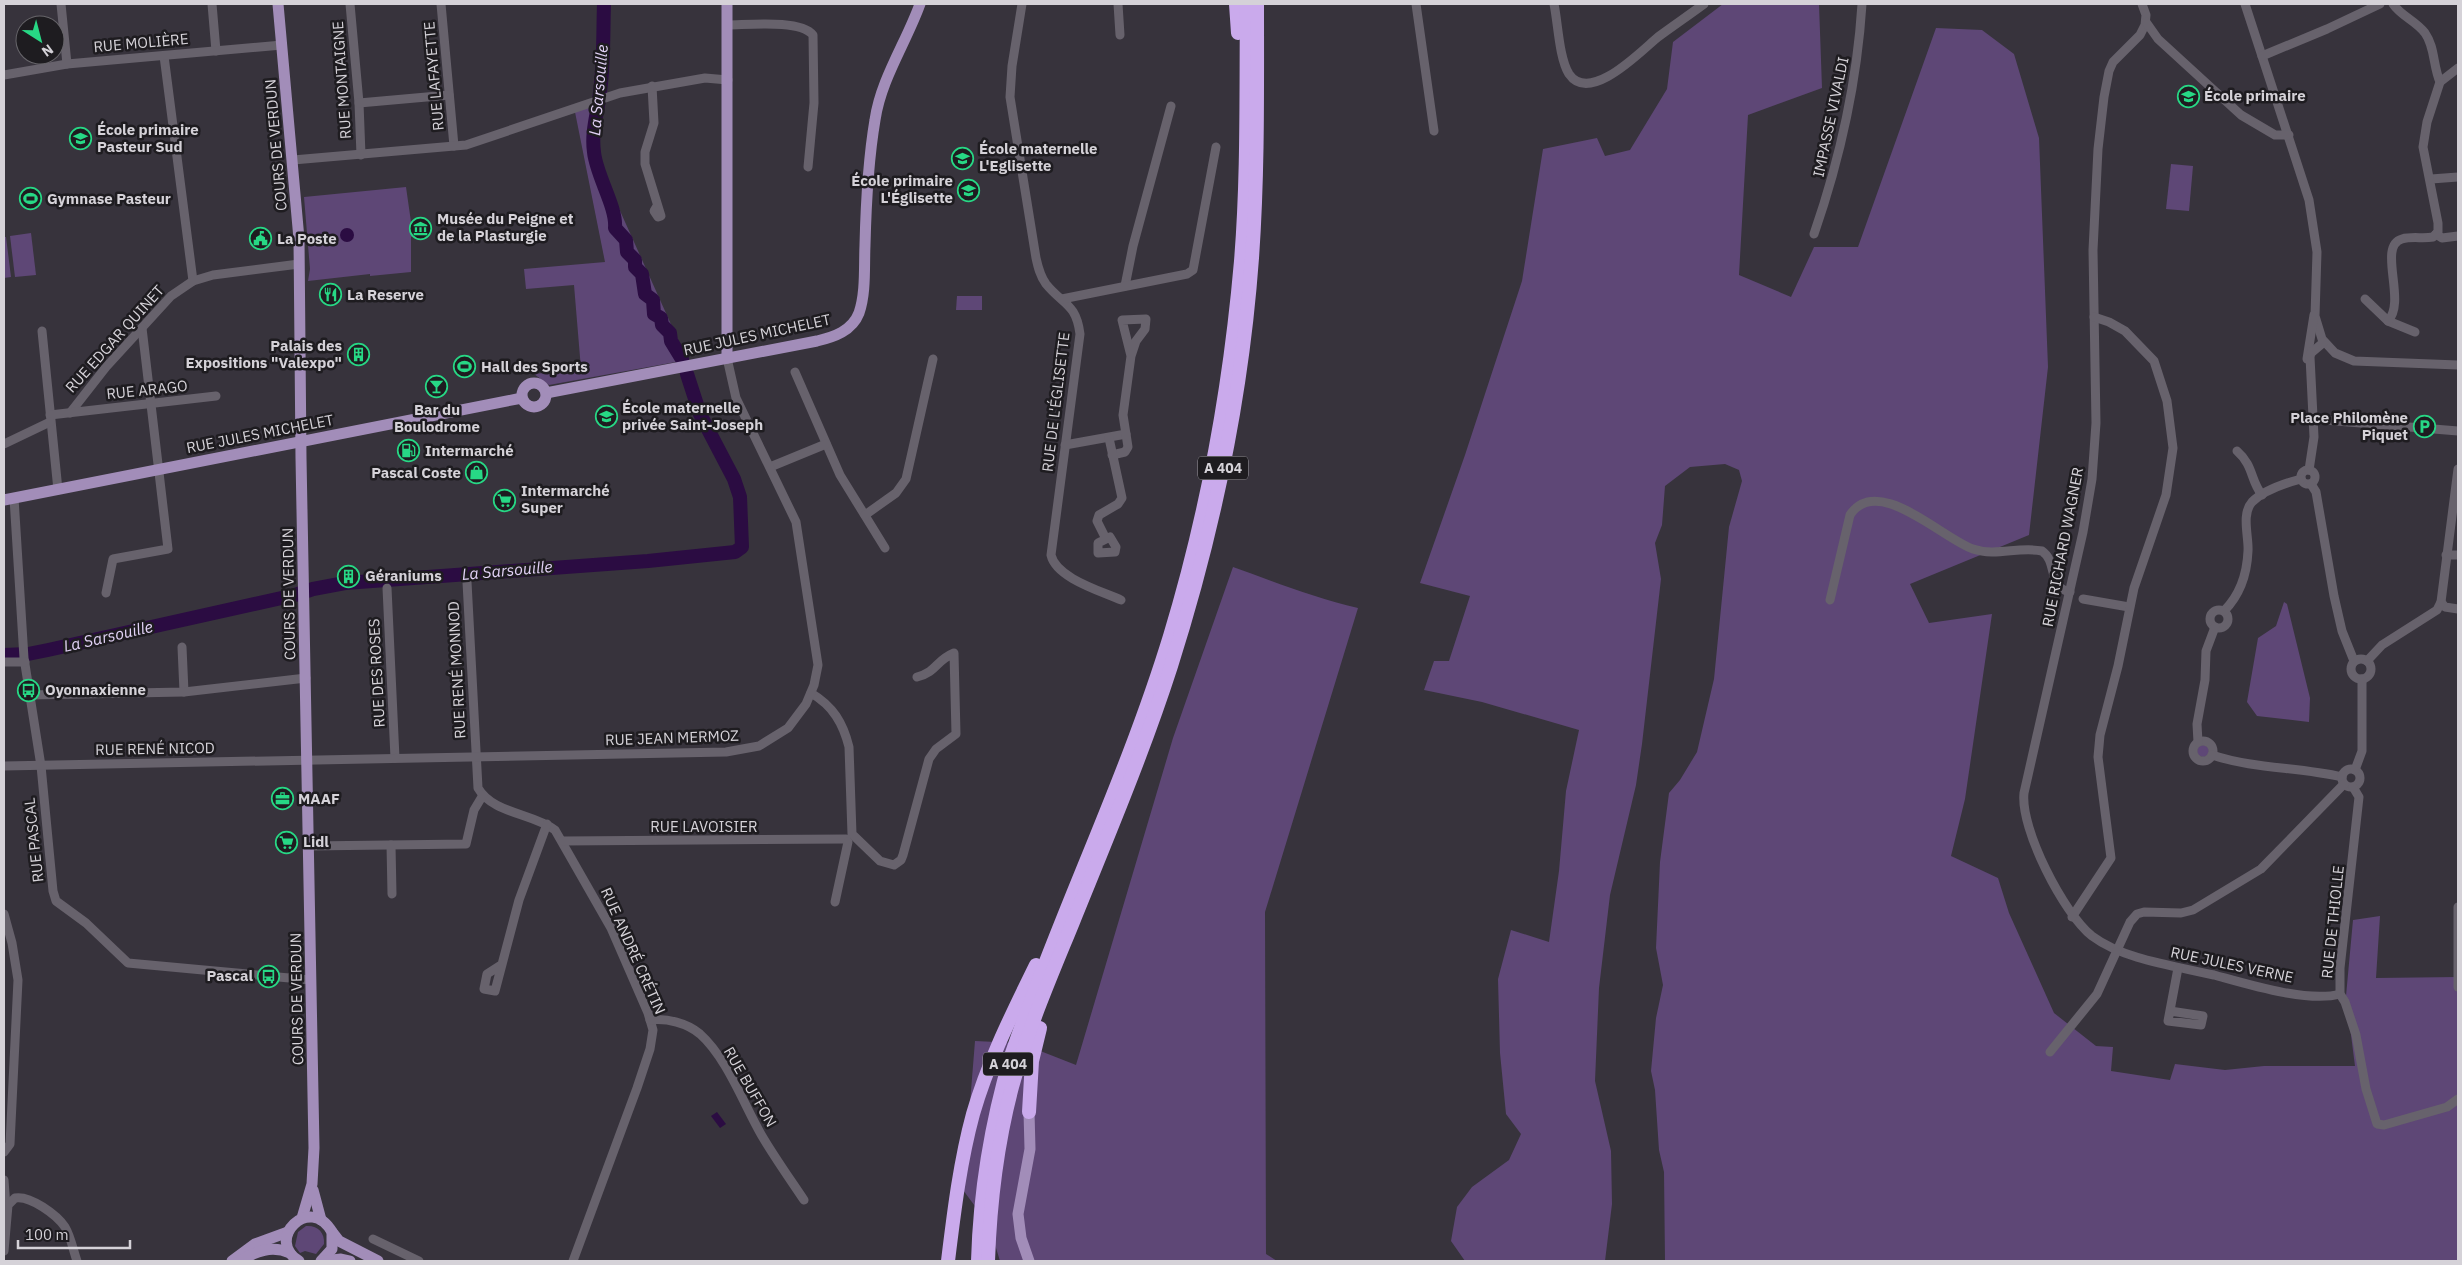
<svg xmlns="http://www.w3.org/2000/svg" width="2462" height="1265" viewBox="0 0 2462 1265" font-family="'IBM Plex Sans',sans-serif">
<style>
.green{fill:#5e4776}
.water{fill:#2b0c42}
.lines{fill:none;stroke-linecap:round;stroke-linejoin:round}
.river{stroke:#2b0c42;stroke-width:14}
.minor{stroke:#67626c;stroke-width:9}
.major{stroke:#a28db9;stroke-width:11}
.highway{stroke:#caaaec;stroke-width:14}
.labels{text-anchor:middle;stroke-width:5;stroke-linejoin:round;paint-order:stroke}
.shield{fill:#1e1c20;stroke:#9e9ba1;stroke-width:1}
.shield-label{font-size:14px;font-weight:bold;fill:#d5d2d8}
.street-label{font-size:15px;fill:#d5d2d8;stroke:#1e1c20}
.poi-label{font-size:15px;font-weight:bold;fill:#d5d2d8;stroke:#1e1c20;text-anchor:start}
.water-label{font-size:16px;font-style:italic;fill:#e2d2f6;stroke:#1e1c20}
</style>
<rect width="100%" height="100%" fill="#37333c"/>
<g class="green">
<path d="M1723 4H1819L1822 88 1748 115 1739 275 1791 297 1814 247H1858L1936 28 1982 30 2014 54 2039 138 2048 367 2029 535 1910 584 1929 623 1992 614 1965 799 1951 856 1998 878 2009 913 2054 1013 2096 1046 2113 1047 2111 1071 2170 1080 2175 1064 2225 1070 2264 1066H2355L2346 996 2353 920 2380 916 2376 978 2458 977V1261H1665L1664 1172 1659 1150 1655 1090 1651 1071 1656 1018 1663 985 1656 948 1660 862 1669 793 1680 780 1697 752 1714 679 1729 527 1742 481 1739 470 1725 464 1690 467 1665 486 1662 525 1655 543 1661 579 1642 744 1636 785 1610 895 1599 988 1595 1081 1611 1151 1612 1204 1605 1261H1465L1451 1241 1457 1207 1472 1187 1509 1160 1521 1134 1506 1114 1500 1053 1498 979 1511 930 1549 942 1559 871 1566 791 1579 730 1482 702 1424 690 1434 661H1449L1470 596 1420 583 1465 455 1522 281 1543 149 1597 138 1605 156 1630 150 1667 89 1673 42Z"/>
<path d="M596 104 592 131 599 164 687 360 549 385 534 374 581 369 574 285 526 289 524 269 605 262 575 112Z"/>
<path d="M2171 164 2193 166 2189 211 2166 209Z"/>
<path d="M406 187 413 236 411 237V272L370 276V274L308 281 310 269 304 197Z"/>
<path d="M31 233 36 275 15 277 10 236Z"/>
<path d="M4 237H6L11 277 4 278Z"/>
<path d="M957 296H982V310H956Z"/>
<path d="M1233 567C1275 582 1315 598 1358 608L1265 912 1266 1254 1277 1261H1000L989 1225 963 1190 975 1041 1020 1043 1076 1065 1173 738Z"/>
<path d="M2284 602 2287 604 2310 698 2309 722 2257 716 2247 702 2258 638 2276 626Z"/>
<circle cx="2203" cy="751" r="6"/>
<path d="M306 1226C317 1225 325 1232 324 1244L316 1254 305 1251 300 1253 295 1246 298 1232Z"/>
</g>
<g class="water">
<circle cx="347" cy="235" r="7"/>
<path d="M717 1112 726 1124 720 1128 711 1116Z"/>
</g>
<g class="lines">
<g class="river">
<path d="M604 4C603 33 604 63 600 92 598 112 591 131 594 152 596 175 617 207 615 228L626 240 627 252 635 260V267L642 274 645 294 653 300 654 314 661 318 662 325 670 333 671 341 682 359"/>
<path d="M4 655 28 654 48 650 295 595 313 589 345 583 648 561 735 552 742 547 740 497 734 479 700 414 687 374"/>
</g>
<g class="minor">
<path d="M61 4 67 64"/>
<path d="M212 4 216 51"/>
<path d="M350 4 359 103 361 155"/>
<path d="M441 4 454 146"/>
<path d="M1022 4 1012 66 1010 97 1036 258C1038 267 1040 276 1046 284 1063 305 1076 303 1080 334L1051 555C1056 578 1101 591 1121 600"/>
<path d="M1118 4 1120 35"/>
<path d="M1416 4 1434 131"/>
<path d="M1554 4C1558 23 1559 58 1569 74 1590 105 1642 50 1658 37 1673 26 1689 15 1704 4"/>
<path d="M2142 4 2146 15 2145 25 2140 35 2113 62 2109 71 2104 97 2098 149 2093 250 2096 423 2092 479 2083 532 2024 793C2020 829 2064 914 2092 936 2124 960 2176 966 2214 975 2247 984 2308 1003 2340 994"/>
<path d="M2245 4 2309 200 2317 252 2315 316 2322 339 2335 353 2354 361 2458 365"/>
<path d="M2146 22 2158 39 2241 115 2275 135H2289"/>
<path d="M728 25C747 25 800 19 813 35L814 103 808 167"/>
<path d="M164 56 193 281"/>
<path d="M2262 56 2327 29 2380 4"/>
<path d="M4 75 67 64 282 45"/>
<path d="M2440 82 2458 68"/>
<path d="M652 86 654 123 645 152V164L661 216 658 217 654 211 657 206"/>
<path d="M359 103 449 95"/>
<path d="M293 160 466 145 620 93 705 78 728 80"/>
<path d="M2431 179 2458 177"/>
<path d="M1814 234C1840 159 1857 83 1862 4"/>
<path d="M2436 234 2442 238 2458 236"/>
<path d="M1125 286 1133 246 1171 106"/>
<path d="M1062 299 1187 274 1193 270 1216 147"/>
<path d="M2365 299 2388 321 2415 332"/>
<path d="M2388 321C2407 301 2377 246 2402 239 2412 236 2423 239 2433 237L2438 232V223L2423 147 2427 122 2440 82C2433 66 2435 47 2425 33 2416 21 2401 16 2393 4"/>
<path d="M42 331 58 490"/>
<path d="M2307 359 2314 315"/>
<path d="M795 372 840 475 885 548"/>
<path d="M70 413 106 367 171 296 193 281 213 275 299 264"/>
<path d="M50 415 216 396"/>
<path d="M2312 419 2458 431"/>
<path d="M4 444 50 422"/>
<path d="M1065 445 1126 434"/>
<path d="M2237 451C2254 466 2250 480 2262 495"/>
<path d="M1112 455 1125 452 1128 447 1123 415 1131 356 1136 341 1145 329 1146 319 1122 320 1131 356"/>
<path d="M770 467 826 444"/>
<circle cx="2308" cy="477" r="7"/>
<path d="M2309 470 2314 437 2310 357 2311 353 2324 342"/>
<path d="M2311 484 2316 492 2334 596 2342 631 2354 661"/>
<path d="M14 498 24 658 41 766 53 891 56 901 86 923 128 963 311 980"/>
<path d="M865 515 896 493 906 479 933 359"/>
<path d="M1106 539 1098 543V553L1115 552 1116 547 1110 537 1106 539 1097 521 1099 515 1118 504 1122 498 1109 438"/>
<path d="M2446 555H2458"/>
<path d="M467 582 478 788C493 814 533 813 555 830L611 928 648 1013 653 1030 650 1049 637 1088 573 1261"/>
<path d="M387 588 395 758"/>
<path d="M106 593 113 559 168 549 142 328"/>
<path d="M2083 599 2129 607"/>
<path d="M1830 600 1850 515C1877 473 1943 539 1973 549 1996 557 2019 546 2042 551 2058 562 2047 587 2070 592"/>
<path d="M2441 602 2445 607 2458 609"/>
<circle cx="2219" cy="619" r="9"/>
<path d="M2224 611C2240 595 2247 574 2248 551 2249 537 2241 514 2252 502 2263 491 2286 483 2301 479"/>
<path d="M182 647 184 692"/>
<circle cx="2361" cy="669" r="10"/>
<path d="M2367 661 2382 645 2437 610 2441 602 2458 469"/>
<path d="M4 662H25"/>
<path d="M811 693C833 706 843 723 849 747L852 834 880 861 894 865 901 860 903 855 929 759 936 749 956 734 954 653C935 661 938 671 917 677"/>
<path d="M30 695 184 692 306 678"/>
<circle cx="2203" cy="751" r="10"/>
<path d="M2198 742 2197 724 2205 680 2206 651 2215 627"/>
<path d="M2212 755C2254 769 2299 767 2342 777"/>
<path d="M4 766 726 752 759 746 788 728 806 704 814 685 818 665 796 522 736 398 727 358"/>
<circle cx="2351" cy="778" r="9"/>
<path d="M2355 770 2362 751V679"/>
<path d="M2353 787 2359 797 2340 968V994L2345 1002 2356 1035 2366 1089 2377 1124 2384 1125 2447 1107 2458 1099"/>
<path d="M563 841 846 839"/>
<path d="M391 845 392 894"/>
<path d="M309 846 466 844 474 810 483 795"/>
<path d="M835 902 848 842"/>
<path d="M2458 907V987"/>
<path d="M4 914 12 943 18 980 10 1144 4 1152"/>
<path d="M2072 917 2111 858 2098 757 2100 735 2118 666 2134 588 2166 495 2173 448 2167 401 2154 361 2125 331 2109 322 2094 317"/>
<path d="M501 965 487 974 484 989 495 991 519 900 547 824"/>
<path d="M2170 1011 2203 1016 2201 1025 2168 1021 2178 968"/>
<path d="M650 1020C667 1018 687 1023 700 1034 727 1058 744 1105 762 1136 775 1158 790 1179 804 1200"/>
<path d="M2050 1052 2097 994 2130 922 2137 914 2144 912 2181 913 2193 910 2261 869 2344 784"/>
<path d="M4 1180 6 1207"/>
<path d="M373 1239 419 1261"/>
<path d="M4 1251 8 1205 15 1198C30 1195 57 1215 65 1227 71 1237 73 1250 77 1261"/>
</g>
<g class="major">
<path d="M278 4 299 239 301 458 314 1148 312 1184 302 1218"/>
<path d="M727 4V358"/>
<circle cx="534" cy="395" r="12"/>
<path d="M546 393 817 341C834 337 852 331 859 313 866 293 864 267 865 245 866 204 868 161 875 120 881 79 906 43 920 4"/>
<path d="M4 500 522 398"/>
<path d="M1029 1112 1030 1149 1018 1214 1021 1238 1029 1261"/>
<path d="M313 1190 321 1220"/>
<path d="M332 1232 339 1241 378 1261"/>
<path d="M232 1261 255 1244 288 1232"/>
<path d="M240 1261C256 1251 272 1245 290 1253"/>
<path d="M299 1261C264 1240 310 1193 332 1232V1249L321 1261"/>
<path d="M323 1261 341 1259 350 1261"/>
</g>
<g class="highway">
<path d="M1236 4 1238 33"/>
<path d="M1029 1112 1032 1061 1040 1028"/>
<path d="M948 1261C954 1212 960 1162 973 1114 988 1062 1012 1014 1036 965"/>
<path d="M978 1261C980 1191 991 1124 1011 1056 1059 915 1126 780 1170 636 1207 514 1230 388 1241 261 1248 175 1246 89 1247 4"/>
<path d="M988 1261C990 1202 997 1144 1012 1087 1027 1031 1051 976 1073 922 1107 838 1143 753 1171 666 1213 534 1242 397 1252 258 1258 173 1257 89 1257 4"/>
</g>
</g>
<defs>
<symbol id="school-ring" viewBox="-11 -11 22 22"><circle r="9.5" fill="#1e1c20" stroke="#27d885" stroke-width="1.5"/><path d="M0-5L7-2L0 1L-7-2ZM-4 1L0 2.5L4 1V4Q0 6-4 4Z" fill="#27d885"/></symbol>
<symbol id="stadium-ring" viewBox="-11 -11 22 22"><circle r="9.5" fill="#1e1c20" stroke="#27d885" stroke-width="1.5"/><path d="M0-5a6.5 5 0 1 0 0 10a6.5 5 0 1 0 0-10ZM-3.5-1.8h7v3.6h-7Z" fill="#27d885"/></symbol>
<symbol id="museum-ring" viewBox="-11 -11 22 22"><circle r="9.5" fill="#1e1c20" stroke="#27d885" stroke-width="1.5"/><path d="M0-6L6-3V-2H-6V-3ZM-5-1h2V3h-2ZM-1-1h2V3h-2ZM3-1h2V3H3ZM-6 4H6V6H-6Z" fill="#27d885"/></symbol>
<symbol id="civic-ring" viewBox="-11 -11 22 22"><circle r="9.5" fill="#1e1c20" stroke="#27d885" stroke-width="1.5"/><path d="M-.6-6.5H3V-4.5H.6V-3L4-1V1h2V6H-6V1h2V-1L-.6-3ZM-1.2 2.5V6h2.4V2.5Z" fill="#27d885"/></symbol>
<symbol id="restaurant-ring" viewBox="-11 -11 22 22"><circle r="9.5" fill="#1e1c20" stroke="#27d885" stroke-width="1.5"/><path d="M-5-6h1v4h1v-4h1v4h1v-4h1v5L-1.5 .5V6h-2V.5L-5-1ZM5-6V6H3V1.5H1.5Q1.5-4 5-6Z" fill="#27d885"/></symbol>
<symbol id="building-ring" viewBox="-11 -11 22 22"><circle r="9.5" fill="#1e1c20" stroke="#27d885" stroke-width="1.5"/><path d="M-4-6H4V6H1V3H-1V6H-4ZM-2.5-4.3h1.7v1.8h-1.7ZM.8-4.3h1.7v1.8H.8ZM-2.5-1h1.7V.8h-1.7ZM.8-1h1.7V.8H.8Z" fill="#27d885"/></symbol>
<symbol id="bar-ring" viewBox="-11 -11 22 22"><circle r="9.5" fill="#1e1c20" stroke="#27d885" stroke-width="1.5"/><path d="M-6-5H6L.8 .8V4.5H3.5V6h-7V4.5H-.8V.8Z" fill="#27d885"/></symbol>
<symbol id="parking-ring" viewBox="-11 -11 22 22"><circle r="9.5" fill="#1e1c20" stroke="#27d885" stroke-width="1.5"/><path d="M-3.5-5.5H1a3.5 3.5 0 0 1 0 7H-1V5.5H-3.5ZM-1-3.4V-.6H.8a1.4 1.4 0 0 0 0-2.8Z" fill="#27d885"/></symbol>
<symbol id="fuel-ring" viewBox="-11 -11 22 22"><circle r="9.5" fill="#1e1c20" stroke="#27d885" stroke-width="1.5"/><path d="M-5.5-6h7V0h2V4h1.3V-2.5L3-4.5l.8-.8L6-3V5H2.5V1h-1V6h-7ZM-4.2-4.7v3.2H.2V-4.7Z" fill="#27d885"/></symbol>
<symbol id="shop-ring" viewBox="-11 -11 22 22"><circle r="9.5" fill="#1e1c20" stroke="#27d885" stroke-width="1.5"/><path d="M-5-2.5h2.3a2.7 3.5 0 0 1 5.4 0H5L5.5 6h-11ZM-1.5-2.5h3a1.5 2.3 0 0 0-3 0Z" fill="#27d885"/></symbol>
<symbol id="supermarket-ring" viewBox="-11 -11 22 22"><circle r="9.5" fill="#1e1c20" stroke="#27d885" stroke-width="1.5"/><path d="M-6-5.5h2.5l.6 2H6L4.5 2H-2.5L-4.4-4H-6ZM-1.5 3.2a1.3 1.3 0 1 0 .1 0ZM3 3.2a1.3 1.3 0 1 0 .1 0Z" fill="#27d885"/></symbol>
<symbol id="bus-ring" viewBox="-11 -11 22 22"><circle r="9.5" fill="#1e1c20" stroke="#27d885" stroke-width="1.5"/><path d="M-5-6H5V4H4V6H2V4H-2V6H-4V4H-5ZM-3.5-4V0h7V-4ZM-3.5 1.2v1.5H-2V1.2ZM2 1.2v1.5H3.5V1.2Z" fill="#27d885"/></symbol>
<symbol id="office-ring" viewBox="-11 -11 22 22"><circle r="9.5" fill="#1e1c20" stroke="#27d885" stroke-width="1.5"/><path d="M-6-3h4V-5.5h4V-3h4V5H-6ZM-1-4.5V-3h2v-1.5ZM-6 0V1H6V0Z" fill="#27d885"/></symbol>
</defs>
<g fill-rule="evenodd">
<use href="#school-ring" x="2176" y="84" width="25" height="25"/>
<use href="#school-ring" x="68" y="126" width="25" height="25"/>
<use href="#school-ring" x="950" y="146" width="25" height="25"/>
<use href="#school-ring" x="956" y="178" width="25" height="25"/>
<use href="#stadium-ring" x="18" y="186" width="25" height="25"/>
<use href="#museum-ring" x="408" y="216" width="25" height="25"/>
<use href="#civic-ring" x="248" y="226" width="25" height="25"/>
<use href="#restaurant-ring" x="318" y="282" width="25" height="25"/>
<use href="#building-ring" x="346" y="342" width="25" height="25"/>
<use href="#stadium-ring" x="452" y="354" width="25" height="25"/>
<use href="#bar-ring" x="424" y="374" width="25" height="25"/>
<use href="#school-ring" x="594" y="404" width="25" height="25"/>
<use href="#parking-ring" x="2412" y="414" width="25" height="25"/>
<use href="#fuel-ring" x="396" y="438" width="25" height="25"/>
<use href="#shop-ring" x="464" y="460" width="25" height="25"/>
<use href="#supermarket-ring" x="492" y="488" width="25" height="25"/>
<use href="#building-ring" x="336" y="564" width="25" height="25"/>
<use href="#bus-ring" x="16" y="678" width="25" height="25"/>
<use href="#office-ring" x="270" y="786" width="25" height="25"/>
<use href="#supermarket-ring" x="274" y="830" width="25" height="25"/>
<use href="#bus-ring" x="256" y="964" width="25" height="25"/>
</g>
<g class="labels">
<g class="shield">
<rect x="1198" y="456.5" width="50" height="23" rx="4"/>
<rect x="983" y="1052.5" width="50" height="23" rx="4"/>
</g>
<g class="shield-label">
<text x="1223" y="473">A 404</text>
<text x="1008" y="1069">A 404</text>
</g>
<g class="street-label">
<text transform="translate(141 43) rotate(-5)" y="5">RUE MOLIÈRE</text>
<text transform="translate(434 76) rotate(-95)" y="5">RUE LAFAYETTE</text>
<text transform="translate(342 80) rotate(-94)" y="5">RUE MONTAIGNE</text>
<text transform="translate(1831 117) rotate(-78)" y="5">IMPASSE VIVALDI</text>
<text transform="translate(276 145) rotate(-95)" y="5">COURS DE VERDUN</text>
<text transform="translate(757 335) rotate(-12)" y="5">RUE JULES MICHELET</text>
<text transform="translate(115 339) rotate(-48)" y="5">RUE EDGAR QUINET</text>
<text transform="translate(147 390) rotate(-6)" y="5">RUE ARAGO</text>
<text transform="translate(1056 402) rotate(-83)" y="5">RUE DE L'ÉGLISETTE</text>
<text transform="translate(260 434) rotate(-11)" y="5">RUE JULES MICHELET</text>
<text transform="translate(2063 547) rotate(-79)" y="5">RUE RICHARD WAGNER</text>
<text transform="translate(289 594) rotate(-91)" y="5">COURS DE VERDUN</text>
<text transform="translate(457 670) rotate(-93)" y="5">RUE RENÉ MONNOD</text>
<text transform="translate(377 673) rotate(-93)" y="5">RUE DES ROSES</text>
<text transform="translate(672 738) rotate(-2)" y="5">RUE JEAN MERMOZ</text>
<text transform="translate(155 749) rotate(-1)" y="5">RUE RENÉ NICOD</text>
<text x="704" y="832">RUE LAVOISIER</text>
<text transform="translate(34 840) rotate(-96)" y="5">RUE PASCAL</text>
<text transform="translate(2333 922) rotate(-84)" y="5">RUE DE THIOLLE</text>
<text transform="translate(633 951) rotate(66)" y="5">RUE ANDRÉ CRÉTIN</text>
<text transform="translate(2232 965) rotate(12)" y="5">RUE JULES VERNE</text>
<text transform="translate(297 999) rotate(-91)" y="5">COURS DE VERDUN</text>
<text transform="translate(750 1087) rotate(60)" y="5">RUE BUFFON</text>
</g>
<g class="poi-label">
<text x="2204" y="101">École primaire</text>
<text x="97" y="135">École primaire<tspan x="97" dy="17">Pasteur Sud</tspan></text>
<text x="979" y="154">École maternelle<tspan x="979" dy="17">L'Eglisette</tspan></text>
<text x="953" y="186" text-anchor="end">École primaire<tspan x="953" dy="17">L'Églisette</tspan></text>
<text x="47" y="204">Gymnase Pasteur</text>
<text x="437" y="224">Musée du Peigne et<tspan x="437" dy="17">de la Plasturgie</tspan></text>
<text x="277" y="244">La Poste</text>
<text x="347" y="300">La Reserve</text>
<text x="342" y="351" text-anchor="end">Palais des<tspan x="342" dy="17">Expositions "Valexpo"</tspan></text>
<text x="481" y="372">Hall des Sports</text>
<text x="622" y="413">École maternelle<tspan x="622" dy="17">privée Saint-Joseph</tspan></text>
<text x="437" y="415" text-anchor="middle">Bar du<tspan x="437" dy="17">Boulodrome</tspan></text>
<text x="2408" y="423" text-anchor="end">Place Philomène<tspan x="2408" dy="17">Piquet</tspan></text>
<text x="425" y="456">Intermarché</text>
<text x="461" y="478" text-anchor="end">Pascal Coste</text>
<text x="521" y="496">Intermarché<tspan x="521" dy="17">Super</tspan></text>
<text x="365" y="581">Géraniums</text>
<text x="45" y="695">Oyonnaxienne</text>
<text x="298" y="804">MAAF</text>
<text x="303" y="847">Lidl</text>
<text x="253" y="981" text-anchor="end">Pascal</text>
</g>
<g class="water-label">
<text transform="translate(598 90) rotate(-85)" y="6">La Sarsouille</text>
<text transform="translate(507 570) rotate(-5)" y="6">La Sarsouille</text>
<text transform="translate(108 636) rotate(-13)" y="6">La Sarsouille</text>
</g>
</g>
<rect width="2462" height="1265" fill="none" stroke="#d5d2d8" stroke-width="10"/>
<g transform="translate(40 40) rotate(144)"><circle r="24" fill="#1e1c20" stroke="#67656a"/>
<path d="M0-4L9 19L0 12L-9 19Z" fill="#27d885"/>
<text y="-8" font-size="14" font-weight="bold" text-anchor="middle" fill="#d5d2d8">N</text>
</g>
<path d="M18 1240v8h112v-8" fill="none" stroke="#d5d2d8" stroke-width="2.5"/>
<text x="25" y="1240" font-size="15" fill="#d5d2d8" stroke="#1e1c20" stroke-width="4" paint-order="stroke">100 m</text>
</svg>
